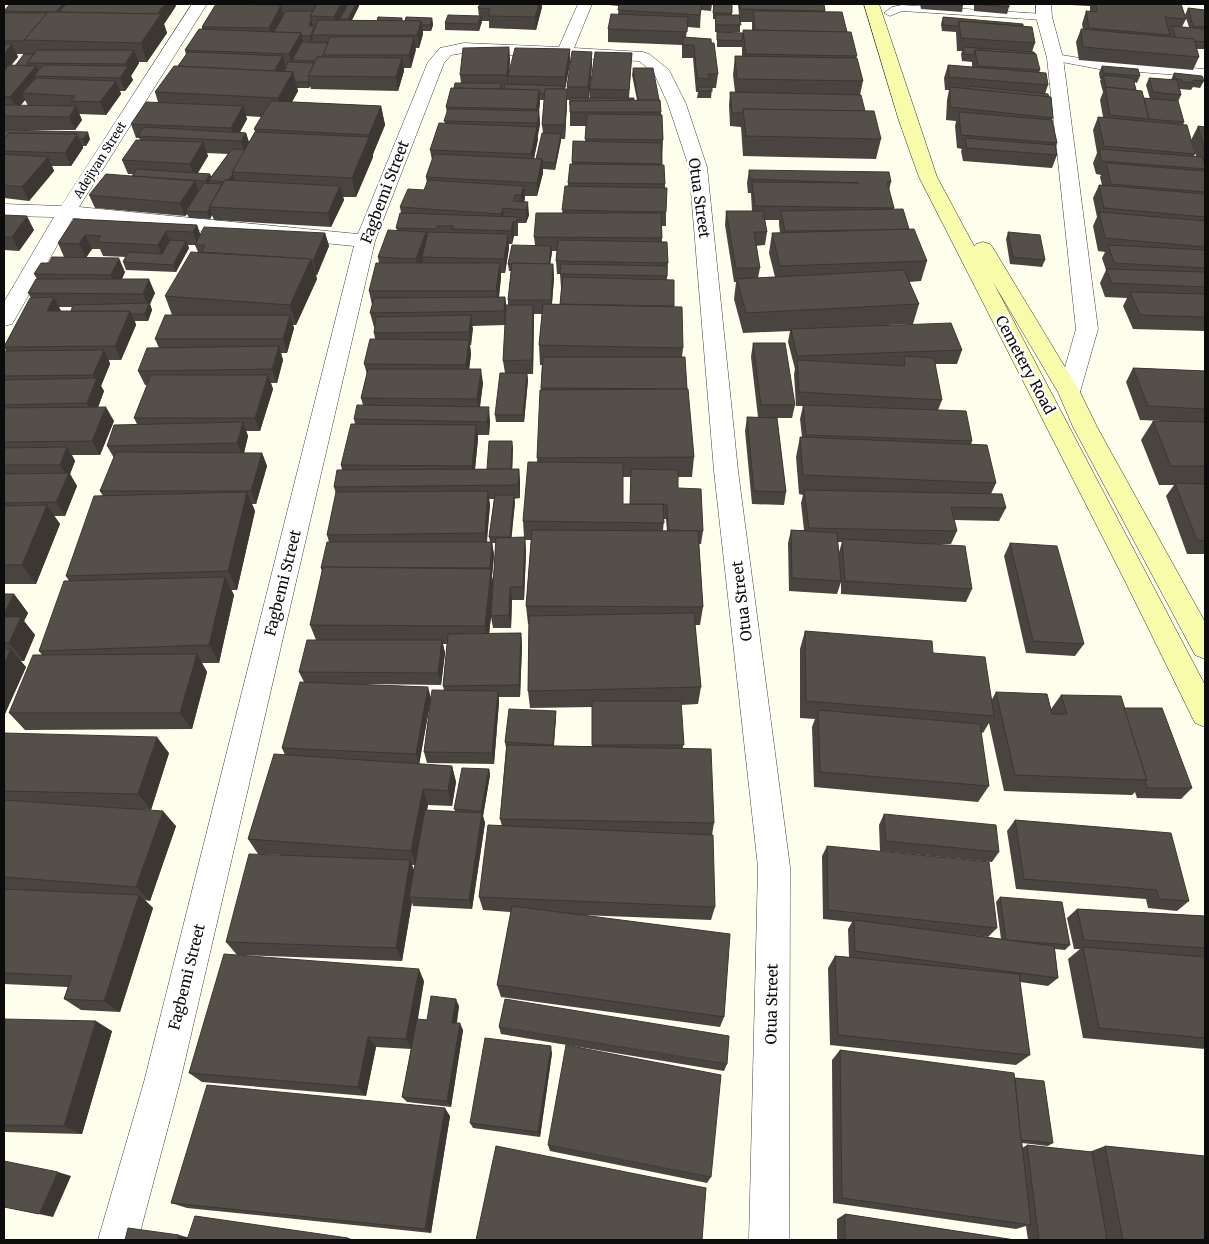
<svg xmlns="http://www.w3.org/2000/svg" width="1209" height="1244" viewBox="0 0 1209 1244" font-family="Merriweather,serif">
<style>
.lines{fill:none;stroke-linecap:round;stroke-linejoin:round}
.lane-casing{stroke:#3f3f3f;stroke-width:1}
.street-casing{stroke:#3f3f3f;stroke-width:1}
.secondary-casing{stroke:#2e2e2e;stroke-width:1}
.lane{fill:#fff;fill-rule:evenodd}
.street{fill:#fff;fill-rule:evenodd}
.secondary{fill:#f7fbaa;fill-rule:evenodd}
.wall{fill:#49443f;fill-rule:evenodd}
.shaded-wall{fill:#3c3733}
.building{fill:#554f49;stroke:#3c3733}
.labels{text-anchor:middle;stroke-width:5;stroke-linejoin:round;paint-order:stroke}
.far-street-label{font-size:12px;fill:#0c0c0c;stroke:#fff}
.street-label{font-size:15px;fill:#0c0c0c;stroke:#fff}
</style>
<rect width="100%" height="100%" fill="#fefeed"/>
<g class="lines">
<defs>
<g id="lane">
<path d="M902 5 1044 14 1050 17 1044 20 902 11 890 16 884 13 892 7Z"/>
<path d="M1055 54 1099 61 1205 69V77L1099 69 1051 60 1049 58 1051 56Z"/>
</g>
<g id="street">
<path d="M192 4H207L79 207 358 234 428 62 440 48 464 43 559 47 578 4H592L574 48 643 52 649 54 669 70 686 104 707 167 738 471 790 867 789 1240H749L758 867 714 471 689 167 668 104 654 73 639 61 464 53 451 55 444 63 375 241 180 1082 138 1240H98L144 1082 354 246 73 218 15 319 12 324 4 326V302L54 217 4 216V204L61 206Z"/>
<path d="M1036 4H1051L1052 17 1063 58 1098 329 1080 392 1077 397 1069 400 1061 397 1058 392 1076 329 1047 58 1036 17Z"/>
</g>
<path id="secondary" d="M864 4H879L937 177 974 246 976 244 983 242 990 244 993 248 1080 392 1097 427 1205 622V659L1195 655 1073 427 1058 392 993 282 1205 685V727L1195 723 1124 579 919 177 899 121Z"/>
</defs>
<use href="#lane" class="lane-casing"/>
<use href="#street" class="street-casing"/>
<use href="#secondary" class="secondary-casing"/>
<use href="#lane" class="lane"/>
<use href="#street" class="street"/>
<use href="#secondary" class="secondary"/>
</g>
<g class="wall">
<path d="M216 4H356L359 6 352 20 377 21 402 18 403 21 432 18 433 25 431 31H423V34L419 48H415L411 68H404V71L398 91 311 89 310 86 309 88H297L298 91 292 102 381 106 385 125 373 154V157L356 197H343L344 200 331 227 214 220 212 215 210 219 189 218 187 214 185 216 95 208 89 195 132 176 133 174H128L122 160 140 140 139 138H136L131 124 158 102 155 92 178 66 186 55 185 50 202 29V27ZM246 116 261 117 254 129 255 132 249 142 246 133 240 132 247 119ZM207 153 228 154 211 177 210 174 198 173 208 156Z"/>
<path d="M480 4H542V7L536 30 489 28V21H481L479 31 445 30V23L479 16 478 8Z"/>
<path d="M609 4H712L711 11 701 10 700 28 687 27 686 38 711 39 718 74 716 88H712L711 98H697L698 92H696L693 58H682V45L608 42V29L618 14 619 6 609 5Z"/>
<path d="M713 4H732V15H739L738 4H824L825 12 847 32 857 56 856 58 863 81 860 95 865 111 881 139 876 159 743 156 741 127 730 126 729 105 730 92H735L733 75 735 56H742V47H717V32L743 33V30H752V22H740V32H715V19H713Z"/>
<path d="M920 4H963V5L962 12 921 9Z"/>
<path d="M974 4H1009V7L1007 14 974 11Z"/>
<path d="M1071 4H1181L1186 19 1182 27H1189L1185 15 1188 8 1205 10V49H1196L1199 57 1193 70 1079 60 1076 42 1081 29 1083 30 1082 24 1086 11H1090V6L1071 5Z"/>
<path d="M176 6 164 24 167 33 147 62H138L139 63 131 76 133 80 125 91H120L121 94 106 115 79 114 82 120 75 130H4V11ZM17 54H24L15 66 11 65 18 57ZM25 100 28 106H20Z"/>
<path d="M943 17 1023 26 1035 43 1032 52 1040 70 1039 73 1048 85 1045 94 1053 118 1052 120 1057 143 1056 147 1057 155 1052 168 963 161 961 151 962 149 957 148 955 126 956 121 946 120 947 100 949 90H945L944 78 948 65 972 67V62L962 61 961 54 962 51H957L956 32 942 31 941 24Z"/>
<path d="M509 47 510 60 509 70 570 49V63L565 89 567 102 565 139H561L555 170 543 169V173L537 196H525L524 201 529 215 526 223H518V236H514L512 244H509V248L505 273H501V277L499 297H505L506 305H508V300L511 271H509L508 264 535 245 534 237 562 213 572 164 573 141 585 142 586 126H570V100H567V87L592 65 589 98H590V89L632 53 629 98 634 100H637L632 75 633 68 661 112 663 140 662 165 665 184 666 212V226H662V242L668 263 667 279 674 306 683 348 682 357 687 389 694 457 692 477H678V488L703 531 701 544H699L703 607 700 625H695L701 687 698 704 681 705 683 748 714 823 712 835 715 907 711 920 580 915 724 1017 720 1027 501 997 497 985 511 912 483 910 479 897 502 826 500 819 506 748 505 742 556 711V717L554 746H592V707L530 708 528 691 529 624H528L526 606 531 540H525L526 551 524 600H512L511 628H493L491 617 489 634 521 633 522 646 520 697H499V702L494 764 427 763 424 752 431 699 419 764 452 766 456 782 452 806 428 805 427 810 455 811 454 809 489 769 490 775 483 816 485 823 472 909 413 906 412 902 402 961 237 955 226 942 281 855 258 854 248 839 285 755 282 748 304 682 299 672 316 640 310 625 322 572 321 568 329 542 327 535 336 494 334 487 342 470 341 465 355 424 354 419 363 405 361 398 367 374 364 364 375 339 374 333 375 327H374L370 313 372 305 369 291 379 263 378 257 397 230 396 228 401 213 400 207 424 190 427 184 426 177 432 160 430 150 445 123 444 121 447 113 446 107 454 88 461 83 460 75ZM540 100H544L542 125 543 133 536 159H534L540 124 539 111ZM552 251H557L556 261 557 274H560L561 288 560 304H552L554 278 553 264H550ZM534 314H542L539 345 540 365H542L537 462 523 521 524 537 511 538 515 502 514 499 520 498V482L519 469H512L513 447 487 469H475L478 439V435H489L490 421 480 407 483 383 469 369 471 354 470 345H471L472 326 505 325 503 361 505 373 495 415 496 422H524L528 380 527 374H533ZM623 477H631L630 504H623ZM489 499H494L489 537 490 542H487L490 505ZM664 519H666L667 531H663ZM492 543H496L493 582 492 576 494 555ZM443 644H447L443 686 444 690 431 698 364 684 441 685 445 653ZM412 865H415L414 870Z"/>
<path d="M1102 66 1140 76 1137 83 1134 82 1136 90 1144 98 1150 99 1146 85 1149 78 1171 80 1174 73 1204 81 1200 88 1193 87 1191 90 1180 89 1181 95 1178 102 1184 122 1183 125 1195 154 1194 156H1196L1191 140 1198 126 1205 127V331L1133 329 1123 306 1127 298 1105 297 1100 283 1106 270 1102 258 1105 252 1098 251 1093 226 1097 217 1093 198 1099 185H1102L1100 177 1101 175 1096 174 1093 163 1097 153 1093 130 1098 117H1103L1100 100 1103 92 1100 81 1101 79H1100L1099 73Z"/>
<path d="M4 130 90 139 86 146H83V148L71 166H52L54 171 29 201 4 198Z"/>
<path d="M749 170 891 182 889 190 894 208V210L909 229 927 261 921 281 909 282 919 304 913 324 888 325 962 350 957 364H935L942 400 938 410 972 441 971 445 996 483 991 494 1006 508 999 521 954 520 957 531 951 544H918L972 589 966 602 841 594V582L837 594 789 591 788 543 791 530H804L801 503 803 495 799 494 796 457 800 437H802L800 419 803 406H796L794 374 795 369 788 342 790 331 743 333 734 299 736 282H734L725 225 726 211H752L751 193H748L747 183ZM765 220H779V224L780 233H772L769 253 775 277 758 278 760 268 756 246 765 245 767 232ZM838 542H842L839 552Z"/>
<path d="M4 215 34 230 19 251 4 250Z"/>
<path d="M74 219 197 225 200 235 325 233 329 246 317 275H316L317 279 296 325H293L294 328 287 353H281L283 360 277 383H271L273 389 260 431H246L248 436 244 453H262L267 466 256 504H252L255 511 237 590H231L234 595 219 663H202L207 672 192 729 25 730 9 713 42 655 39 651 69 581 66 576 103 496 100 491 114 458 107 446 137 424 134 418 147 385H145L138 371 159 348 155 339 172 315 165 296 198 252 195 245H188L189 248 176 272 126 270 123 262 126 257 103 256 100 249H92L86 257 125 272 122 279 155 293 150 304 152 310 148 321H135L136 325 121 360H109L110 364 101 386 104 391 98 407 114 421 100 455H72L75 461 70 474 77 486 65 516H54L60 524 36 584H4V351H6L4 346 31 298 28 293 37 279 34 274 49 263 64 257 58 243ZM59 307H73L71 311H61Z"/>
<path d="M1008 232 1045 260 1042 267 1010 264 1006 239Z"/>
<path d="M753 343 795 405 792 418H777L786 492 784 505 752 504 745 431 747 417H758L751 357Z"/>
<path d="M1133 368 1205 371V554H1187L1166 496 1174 485H1159L1141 440 1153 421H1163L1140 420 1126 382Z"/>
<path d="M1010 543 1084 644 1075 656 1026 653 1004 556Z"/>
<path d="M4 594H14L28 613 24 621 35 635 24 661H20L26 667 4 716Z"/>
<path d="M805 631 933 653 991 701 996 692 1051 709 1061 695 1124 708 1192 788 1181 799 1137 798 1135 792 1132 795 1004 791 989 723 983 733 981 732 989 786 978 802 814 787 812 727 815 719 800 718V649Z"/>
<path d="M4 733 169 753 151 810 135 809 176 826 150 901 145 900 153 908 120 1012 81 1010 64 999 68 987 4 984Z"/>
<path d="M884 814 999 852 992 862 880 851 879 825Z"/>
<path d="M1015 820 1189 901 1177 911 1148 908 1146 899 1016 889 1007 831Z"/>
<path d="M827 846 997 928 988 937 956 933 1001 939 996 902 1000 897 1070 945 1065 950 1055 949 1058 978 1048 986 1020 982 1030 1055 1016 1065 830 1045 828 968 835 956 849 957 848 929 852 922 823 919 822 856Z"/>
<path d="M1077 909 1205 916V957L1188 956 1205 957V1049L1083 1038 1068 959 1080 949H1074L1067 918Z"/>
<path d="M424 981 418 1019 427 1020 459 1006 457 1023 463 1030 451 1107 407 1102 402 1097 411 1049 376 1047 366 1096 202 1082 189 1073Z"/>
<path d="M4 1019 112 1031 82 1134 4 1132Z"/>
<path d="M499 1027 727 1064 724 1071 501 1034Z"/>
<path d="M840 1050 1015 1078 1053 1143 1048 1146 1022 1143V1148L1027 1145 1089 1152 1105 1146 1205 1240H1028L1026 1226 1016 1229 833 1203 832 1060Z"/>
<path d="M552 1053 540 1137 473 1128 470 1123Z"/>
<path d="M450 1116 431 1233 187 1208 171 1203Z"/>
<path d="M548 1145 711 1177 707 1183 550 1151Z"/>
<path d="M845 1214 1015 1240H837V1219Z"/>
</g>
<g class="shaded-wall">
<path d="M62 4H74L70 14 56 12Z"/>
<path d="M165 4H175L176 6 164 24 167 33 147 62 141 43 156 16Z"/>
<path d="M341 4H350L340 19 341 22 336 30 334 17Z"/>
<path d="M356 4H359V6L349 26 348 19Z"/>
<path d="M539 4H542V7L536 30 535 17Z"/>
<path d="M281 5 284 18 272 41 269 28Z"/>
<path d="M481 16 482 22 479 31 478 24Z"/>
<path d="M432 18 433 25 431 31 430 25Z"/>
<path d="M311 20 313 27 309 26Z"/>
<path d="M421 21 423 34 419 48 417 35Z"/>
<path d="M315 26 316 33 312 35 313 38 311 43 310 36Z"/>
<path d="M301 33 304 46 292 60 293 65 292 67 289 54Z"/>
<path d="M414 37 416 50 411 68 409 55Z"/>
<path d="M12 44 18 57 4 74V54Z"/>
<path d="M509 47 510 60 509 76H508V88L507 75Z"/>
<path d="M570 49V63L565 90V77Z"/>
<path d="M134 50 139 63 131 76 133 80 125 91 120 78 127 68 125 64Z"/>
<path d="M592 52V65L589 101 588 87Z"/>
<path d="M283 56 286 69 276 87 273 74Z"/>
<path d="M402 58 404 71 398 91 396 77Z"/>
<path d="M36 66 41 76H34L38 85 22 93 25 100 17 110 10 97Z"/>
<path d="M293 72 298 91 283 118 278 98Z"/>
<path d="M309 79 310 86 309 88 308 82Z"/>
<path d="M116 81 121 94 106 115 100 102Z"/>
<path d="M567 89V102L565 139V125Z"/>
<path d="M539 90 540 103 539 111 540 124 537 137 536 109Z"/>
<path d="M76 106 82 120 75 130 69 117Z"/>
<path d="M243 106 247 119 235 141 231 128Z"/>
<path d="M381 106 385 125 373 154V157L356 197 352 178 369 138V135Z"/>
<path d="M537 127 538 140 532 167 531 154Z"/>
<path d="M88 132 90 139 86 146 83 139Z"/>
<path d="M246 133 250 146 245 155 241 141Z"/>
<path d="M77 134 83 148 71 166 65 153Z"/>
<path d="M561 134V141L555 170V163Z"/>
<path d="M203 142 208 156 195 177 190 164Z"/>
<path d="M48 157 54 171 29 201 22 187Z"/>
<path d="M542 159 543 173 537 196V183Z"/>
<path d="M210 174 213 181 209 180 211 184 208 188 206 181Z"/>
<path d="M233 174 235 181 227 182Z"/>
<path d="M195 181 200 195 186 211 187 214 185 216 180 203Z"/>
<path d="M340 186 344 200 331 227 328 213Z"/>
<path d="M524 186 525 199 522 209 521 195Z"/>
<path d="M528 202 529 215 526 223V210Z"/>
<path d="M210 208 212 215 210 219 207 212Z"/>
<path d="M503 208 504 222 502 228 501 214Z"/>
<path d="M27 216 34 230 19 251 12 237Z"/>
<path d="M513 222 514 236 512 244 511 231Z"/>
<path d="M197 225 202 239 198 246 193 232Z"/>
<path d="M166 231 171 245 163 259 158 245Z"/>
<path d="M426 232 428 245 422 257 423 261 419 273 416 259Z"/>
<path d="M325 233 329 246 317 275 313 261Z"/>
<path d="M508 234 509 248 505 273 504 259Z"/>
<path d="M85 235 92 249 86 258 79 244Z"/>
<path d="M186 241 189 248 176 272 173 265Z"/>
<path d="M551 246 552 253 549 272 548 265Z"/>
<path d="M119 258 125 272 117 289 111 275Z"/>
<path d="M311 259 317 279 296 325 290 305Z"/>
<path d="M500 263 501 277 498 305 496 291Z"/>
<path d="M553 264 554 278 551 314V300Z"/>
<path d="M149 279 155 293 150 304 152 310 148 321 145 314 148 306 143 294Z"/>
<path d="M54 297 61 311H47Z"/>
<path d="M505 297 507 310 505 325 504 311Z"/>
<path d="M533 305 534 318 533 374 532 360Z"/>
<path d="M130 311 136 325 121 360 115 346Z"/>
<path d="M290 315 294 328 287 353 283 339Z"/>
<path d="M471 315 473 329 471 345 469 332Z"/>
<path d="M469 340 471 354 468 378 466 365Z"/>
<path d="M279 346 283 360 277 383 272 369Z"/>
<path d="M104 350 110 364 101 386 104 391 95 416 87 403 96 380 93 375Z"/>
<path d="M481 369 483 383 479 412 477 399Z"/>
<path d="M527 373 528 380 524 422 523 415Z"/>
<path d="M268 375 273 389 260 431 255 418Z"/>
<path d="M106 407 114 421 100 455 92 441Z"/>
<path d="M489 407 490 421 489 435 487 422Z"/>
<path d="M243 422 248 436 243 457 237 443Z"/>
<path d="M476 425 478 439 474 479 472 466Z"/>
<path d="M512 441 513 447 512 478 511 471Z"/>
<path d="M67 447 75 461 70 474 77 486 65 516 56 502 67 477 60 465Z"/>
<path d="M262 453 267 466 256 504 251 491Z"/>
<path d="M519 469 520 482V498L518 485Z"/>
<path d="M488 491 490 505 486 546 485 533Z"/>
<path d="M247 492 255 511 237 590 228 571Z"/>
<path d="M514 495 515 502 511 544 510 537Z"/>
<path d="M47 505 60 524 36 584 22 565Z"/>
<path d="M525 537 526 551 524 600 523 587Z"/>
<path d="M492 542 494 555 492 576 494 587 488 644 485 626 491 573 490 568Z"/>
<path d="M225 577 234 595 219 663 209 645Z"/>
<path d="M510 587 512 600 511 628 509 615Z"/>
<path d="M14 594 28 613 24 621 35 635 24 661 9 643 4 618V614Z"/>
<path d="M521 633 522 646 520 697 519 685Z"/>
<path d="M442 640 445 653 441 685 438 673Z"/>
<path d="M11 649 26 667 4 716V664Z"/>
<path d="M197 654 207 672 192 729 180 713Z"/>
<path d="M428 687 431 698 419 765 416 754Z"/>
<path d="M498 691 499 702 494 764 492 753Z"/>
<path d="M556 711V717L553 750V745Z"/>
<path d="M157 737 169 753 151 810 138 794Z"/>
<path d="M452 766 456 782 452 806 448 791Z"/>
<path d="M489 769 490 775 483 816 485 823 472 909 469 900 482 813 481 811Z"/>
<path d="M423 789 428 805 416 865 411 851Z"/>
<path d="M163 811 176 826 150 901 136 887Z"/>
<path d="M410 860 416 875 409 897 412 902 402 961 396 948Z"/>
<path d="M139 895 153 908 120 1012 104 1001Z"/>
<path d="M419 969 424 981 412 1049 406 1039Z"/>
<path d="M456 999 459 1006 455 1030 452 1023Z"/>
<path d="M96 1021 112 1031 82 1134 64 1126Z"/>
<path d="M460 1023 463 1030 451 1107 447 1101Z"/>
<path d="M368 1037 376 1047 366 1096 358 1087Z"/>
<path d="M551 1046 552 1053 540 1137 538 1132Z"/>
<path d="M445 1108 450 1116 431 1233 425 1229Z"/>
<path d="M58 1172 71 1176 53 1217 39 1214Z"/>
<path d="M179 1235 194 1239V1240H178Z"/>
<path d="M348 1238 355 1240H348Z"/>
</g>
<g class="building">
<path d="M10 4H62L56 12 4 11Z"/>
<path d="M66 4H165L157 14 59 12Z"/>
<path d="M216 4 281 5 269 28 202 27Z"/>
<path d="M317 4H341L334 17 310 16Z"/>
<path d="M348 4H356L348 19H340Z"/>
<path d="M480 4H539L535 17 488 16 490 9 478 8Z"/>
<path d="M619 4H702L700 15 618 10Z"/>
<path d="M714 4H732V13H713Z"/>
<path d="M740 4H824L825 11 740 9Z"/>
<path d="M940 4H963V5Z"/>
<path d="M976 4H1009V7Z"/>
<path d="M1096 4H1181L1186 19 1165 17 1170 35 1089 28 1086 11 1097 12Z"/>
<path d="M1188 8 1205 10V27L1193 26Z"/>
<path d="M286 11H313L310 16 311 20 309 26H315L310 36H302L301 33 274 32Z"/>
<path d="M753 11 842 12 847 32 755 30Z"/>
<path d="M48 12 161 14 141 43 24 40Z"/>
<path d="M4 13H47L24 40 25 41H4Z"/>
<path d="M611 14 688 17 687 32 608 29Z"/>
<path d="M448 15 481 16 478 24 445 23Z"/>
<path d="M715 15H739L741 25H716Z"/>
<path d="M378 17 402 18 401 21H377Z"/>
<path d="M406 17 432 18 430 25H422L421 21H405Z"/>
<path d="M943 17 1023 24V26L959 21 958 26 943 25Z"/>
<path d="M318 20 421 21 417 35H312Z"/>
<path d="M959 21 1032 27 1035 43 961 38Z"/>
<path d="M1172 26 1205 29V42L1194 41V39L1176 38Z"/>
<path d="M199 29 301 33 289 54 185 50Z"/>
<path d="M1081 29 1194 39 1199 57 1083 47Z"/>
<path d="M743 30 851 32 857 56 746 54Z"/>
<path d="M717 32 743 33 742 41 717 40Z"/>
<path d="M330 37H414L409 55H323Z"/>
<path d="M683 37 711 39V43H714L718 74H708L709 79 697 78 694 45H683Z"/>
<path d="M302 42 328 43 322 57H317L315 61 292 60Z"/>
<path d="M4 44H12L4 54Z"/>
<path d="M509 47 507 75H460L463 48Z"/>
<path d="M963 47 1034 52 1035 54 975 50 974 55 964 54Z"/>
<path d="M515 48 570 49 565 77 508 76Z"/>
<path d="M37 50H134L125 64 27 63Z"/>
<path d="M975 50 1036 54 1040 70 978 66Z"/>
<path d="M572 51 592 52 588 87H567Z"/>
<path d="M188 52 283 56 274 71 178 66Z"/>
<path d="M595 52 632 53 629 90 590 89Z"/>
<path d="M24 54H33L27 63 28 66H15Z"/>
<path d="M735 56 857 58 863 81 737 79Z"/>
<path d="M317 57 402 58 396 77 308 76Z"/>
<path d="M288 62 314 63 308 76 309 79 308 82H295L293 72 284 71Z"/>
<path d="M9 65 36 66 10 97 4 96V71Z"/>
<path d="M43 65 128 66 120 78 34 76Z"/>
<path d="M948 65 1046 73 1048 85 949 77Z"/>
<path d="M174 66 293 72 278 98 155 92Z"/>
<path d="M1102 66 1138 69 1140 76 1103 73Z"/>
<path d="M633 68H653L659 100H638Z"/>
<path d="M1174 73 1202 76 1204 81 1193 80 1194 83 1182 82 1181 79H1175Z"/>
<path d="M1103 75 1133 78 1136 90 1106 87Z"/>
<path d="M36 78 116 81 100 102 71 101 75 96 22 93Z"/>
<path d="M1149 78 1177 80 1181 95 1153 92Z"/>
<path d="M455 83H501L500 89 454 88Z"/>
<path d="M505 84 563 86 562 89H545V94L540 93 539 90 504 89Z"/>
<path d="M969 86 1048 94 1049 97 969 89Z"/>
<rect x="698" y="87" width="14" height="4"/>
<path d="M950 87 1051 97 1053 118 950 107Z"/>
<path d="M1105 87 1142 91 1149 119 1110 115Z"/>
<path d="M451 88 539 90 536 109 446 107Z"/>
<path d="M545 89H567L565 125H542Z"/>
<path d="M730 92 861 95 865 111 743 109V113H732Z"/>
<path d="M570 98H634V100L570 101V105Z"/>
<path d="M1144 98 1178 101 1184 122 1148 119H1149Z"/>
<path d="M660 100 661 112H570V101Z"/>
<path d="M271 101 381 106 369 135 254 129Z"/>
<path d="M146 102 243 106 231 128 131 124Z"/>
<path d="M4 105 76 106 69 117 4 116Z"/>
<path d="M448 109 539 111 537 123 444 121Z"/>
<path d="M743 109 874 111 881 139 746 136Z"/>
<path d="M959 112 1052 120 1057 143 961 135Z"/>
<path d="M587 114 662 115 663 140 585 139Z"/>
<path d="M1098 117 1187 125 1195 154 1104 146Z"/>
<path d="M439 123 537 127 531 154 430 150Z"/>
<path d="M1198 126 1205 127V152Z"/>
<path d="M144 127 246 133 241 141 138 136Z"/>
<path d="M4 130 88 132 83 139H80L77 134 9 133 6 138H4Z"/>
<path d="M255 132 369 137 352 178 232 172Z"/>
<path d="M9 133 77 134 65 153 4 151V140Z"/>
<path d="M542 133 561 134 555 163 543 162 542 159H536Z"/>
<path d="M965 138 1055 145 1057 155 967 148Z"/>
<path d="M136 140 203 142 190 164 122 160Z"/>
<path d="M573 141 661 143 662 164 572 162Z"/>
<path d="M232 149 245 150 232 172 233 174 228 180H225L224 182 209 180Z"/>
<path d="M1099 149 1202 157 1205 164V169L1102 161Z"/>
<path d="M4 154 48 157 22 187 4 185Z"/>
<path d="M434 154 542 159 537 183 426 177Z"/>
<path d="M1106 163 1205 171V192L1111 184Z"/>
<path d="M570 164 664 165 665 184 568 183Z"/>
<path d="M137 169 210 174 206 181 132 176Z"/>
<path d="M749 170 889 172 891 182H887L894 208 755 206 752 182 859 183 750 179Z"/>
<path d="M106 174 195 181 180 203 89 195Z"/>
<path d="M225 180 340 186 328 213 209 207Z"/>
<path d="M428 180 524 186 521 195H515L513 201 528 202 526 210 503 208 501 214 400 207 408 189 424 190Z"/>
<path d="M204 183 222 184 209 207 210 208 207 212 186 211Z"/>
<path d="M1099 185 1205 194V217L1104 208Z"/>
<path d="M565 186 667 188 666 212 562 210Z"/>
<path d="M903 209 909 229 867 230 785 231 781 211Z"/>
<path d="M726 211H763L767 232H754L760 268H736Z"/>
<path d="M1099 212 1205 221V247L1105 238Z"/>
<path d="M400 213 517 217V222H513L511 231 452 229 453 226H437L436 229 396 228Z"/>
<path d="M536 213H661L662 238 534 237Z"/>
<path d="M4 215 27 216 12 237H4Z"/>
<path d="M74 219 197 225 193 232 166 231 158 245 97 242 101 236 85 235 79 244 58 243Z"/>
<path d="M204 227 325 233 313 261H312L311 259 201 252 205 245H195Z"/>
<path d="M914 229 927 261 780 266 772 233Z"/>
<path d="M388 230 426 232 416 259 378 257Z"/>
<path d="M428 232 508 234 504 259 422 257Z"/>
<path d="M1008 232 1040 235 1045 260 1013 257Z"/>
<path d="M170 240 186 241 173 265 123 262 128 252 162 254Z"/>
<path d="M558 240 667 242 668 263 556 261Z"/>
<path d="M512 245 551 246 549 264 512 263V264H508Z"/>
<path d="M1108 245 1205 250V268L1114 263Z"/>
<path d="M191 252 311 259 290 305 165 296Z"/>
<path d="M52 257 119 258 111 275 34 274 41 263H49Z"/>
<path d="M376 263H500L496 291H369Z"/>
<path d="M512 263 553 264 551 300H508Z"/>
<path d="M561 264 667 266V276L560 274Z"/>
<path d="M1106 269 1205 272V287L1112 283Z"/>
<path d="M904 270 919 304 746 313 737 279Z"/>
<path d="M563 277 674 280V306L560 304Z"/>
<path d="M36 279H149L143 294 28 293Z"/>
<path d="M1130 292 1205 294V317L1140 315Z"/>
<path d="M54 297 47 311H130L115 346 4 347 30 298Z"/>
<path d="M505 297 504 311 370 313 374 298Z"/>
<path d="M149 303 145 314H131L130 311H71L73 305Z"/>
<path d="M543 304 682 307 683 348 539 345Z"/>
<path d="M506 305H533L532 360 503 361Z"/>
<path d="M165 315H290L283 339H155Z"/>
<path d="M471 315 469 332 374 333 376 317Z"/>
<path d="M951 323 962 350 797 356 791 329Z"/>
<path d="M370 339 469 340 466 365 364 364Z"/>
<path d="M753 343H785L795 405H761Z"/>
<path d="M279 346 272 369 138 371 147 348Z"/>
<path d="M104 350 93 375 4 376V351Z"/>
<path d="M904 356 934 358 942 400 799 392 797 360 905 366Z"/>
<path d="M543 357H685L687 389 541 388Z"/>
<path d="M1133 368 1205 371V409L1148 406Z"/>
<path d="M368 369H481L477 399 361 398Z"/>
<path d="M500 373H527L523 415H495Z"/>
<path d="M151 375H268L255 418H134Z"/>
<path d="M97 378 87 403 4 405V380Z"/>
<path d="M688 389 694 457 537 458 540 390Z"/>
<path d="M357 405 489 407 487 422 354 419Z"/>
<path d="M803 405 966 411 972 441 806 435Z"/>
<path d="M106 407 92 441 4 442V408Z"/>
<path d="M747 417 777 418 786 492 754 491Z"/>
<path d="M1153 421 1205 422V466H1171Z"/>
<path d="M243 422 237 443 107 446 114 425Z"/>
<path d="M351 424 476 425 472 466 341 465Z"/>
<path d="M800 437 987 445 996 483 803 475Z"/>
<path d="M489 441H512L511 469H487Z"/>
<path d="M67 447 60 465H4V448Z"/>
<path d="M116 452 262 453 251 491H100Z"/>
<path d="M528 462 623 463V504H663L664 523 523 521Z"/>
<path d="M519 469 518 485 334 487 337 470Z"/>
<path d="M631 469 678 470V488L701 489 703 531 668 530 667 505H663V504H630Z"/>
<path d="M69 473 56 502 4 503V474Z"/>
<path d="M1175 483 1205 484V541L1197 540Z"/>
<path d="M804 490 1002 494 1006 508 951 507 957 531 809 528Z"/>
<path d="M488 491 485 533 327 535 336 492Z"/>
<path d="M247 492 228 571 66 576 94 496Z"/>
<path d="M495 495H514L510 537H489Z"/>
<path d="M47 505 22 565H4V506Z"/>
<path d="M532 530 698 531 703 607 526 606Z"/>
<path d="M791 530 837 533 841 581 792 578Z"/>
<path d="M525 537 523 587H510L509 615 491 616 496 538Z"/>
<path d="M842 539 965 546 972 589 845 581Z"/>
<path d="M327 542H492L490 568 323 567V568H321Z"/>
<path d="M1010 543 1057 546 1084 644 1033 641Z"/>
<path d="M323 567 491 569 485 626 310 625Z"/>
<path d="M225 577 209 645 39 651 64 581Z"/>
<path d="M4 594H14L4 614Z"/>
<path d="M694 613 701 687 528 691 529 616Z"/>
<path d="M4 617H21L9 643H4Z"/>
<path d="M805 631 932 641 933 653 985 657 994 716 806 701Z"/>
<path d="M521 633 519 685 443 686 448 634Z"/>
<path d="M307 640H442L438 673 299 672Z"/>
<path d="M4 649H11L4 664Z"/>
<path d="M197 654 180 713H9L33 655Z"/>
<path d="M300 682 428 687 416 754 282 748Z"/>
<path d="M432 690 498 691 492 753 424 752Z"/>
<path d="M996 692 1047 694 1052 714H1067L1061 695 1121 696 1147 780 1015 775Z"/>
<path d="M592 701H681L684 745H592Z"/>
<path d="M1124 708H1162L1192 788H1147L1145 781 1147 780Z"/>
<path d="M509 709 556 711 553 745 505 742Z"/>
<path d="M818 710 980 724 989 786 820 772Z"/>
<path d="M4 733 157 737 138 794 4 791Z"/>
<path d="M507 745 711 749 714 823 500 819Z"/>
<path d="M274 754 452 766 448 791 423 789 411 851 248 839Z"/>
<path d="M462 768 489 769 481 811 454 809Z"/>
<path d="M4 800 163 811 136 887 4 877Z"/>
<path d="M425 810 482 813 469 900 409 897Z"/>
<path d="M884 814 996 825 999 852 886 841Z"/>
<path d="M1015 820 1171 833 1189 901 1159 899 1157 890 1024 879Z"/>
<path d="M488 825 713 835 715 907 479 897Z"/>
<path d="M827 846 989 862 997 928 828 910Z"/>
<path d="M249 854 410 860 396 948 226 942Z"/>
<path d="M4 889 139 895 104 1001 64 999 72 976 4 973Z"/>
<path d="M1000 897 1062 902 1070 945 1006 940Z"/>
<path d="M512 906 730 934 724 1017 497 985Z"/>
<path d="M1077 909 1205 916V948L1084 940Z"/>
<path d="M854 920 1054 946 1058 978 855 951Z"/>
<path d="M1083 947 1205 957V1038L1099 1028Z"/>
<path d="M224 954 419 969 406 1039 368 1037 358 1087 189 1073Z"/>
<path d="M835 956 1019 974 1030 1055 838 1035Z"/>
<path d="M431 996 456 999 452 1023H460L447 1101 402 1097 417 1019 427 1020Z"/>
<path d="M505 999 729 1036 727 1064 499 1027Z"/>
<path d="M4 1019 96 1021 64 1126 4 1125Z"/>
<path d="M485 1038 551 1046 538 1132 470 1123Z"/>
<path d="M566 1045 721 1075 711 1177 548 1145Z"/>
<path d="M840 1050 1014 1073 1031 1225 842 1198Z"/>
<path d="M1015 1078 1044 1081 1053 1143 1021 1140Z"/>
<path d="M207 1085 445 1108 425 1229 171 1203Z"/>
<path d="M1027 1145 1092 1152 1107 1240H1039Z"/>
<path d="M496 1146 706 1188 702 1240H476Z"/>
<path d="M1105 1146 1205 1156V1240H1123Z"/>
<path d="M4 1161 58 1172 39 1214 4 1207Z"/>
<path d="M845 1214 1015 1240H845Z"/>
<path d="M195 1216 348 1238V1240H187Z"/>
<path d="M128 1228 179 1235 178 1240H125Z"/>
</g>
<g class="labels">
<g class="far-street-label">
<text transform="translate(100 160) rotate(-58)" y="4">Adejiyan Street</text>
</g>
<g class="street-label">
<text transform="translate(385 192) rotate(-69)" y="5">Fagbemi Street</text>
<text transform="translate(699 198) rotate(82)" y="5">Otua Street</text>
<text transform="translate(1025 365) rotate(62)" y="5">Cemetery Road</text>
<text transform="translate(283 583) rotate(-76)" y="5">Fagbemi Street</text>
<text transform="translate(742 601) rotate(-97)" y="5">Otua Street</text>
<text transform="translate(187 977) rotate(-76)" y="5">Fagbemi Street</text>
<text transform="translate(772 1004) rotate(-89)" y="5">Otua Street</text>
</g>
</g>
<rect width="1209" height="1244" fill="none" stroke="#0c0c0c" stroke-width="10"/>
</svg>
